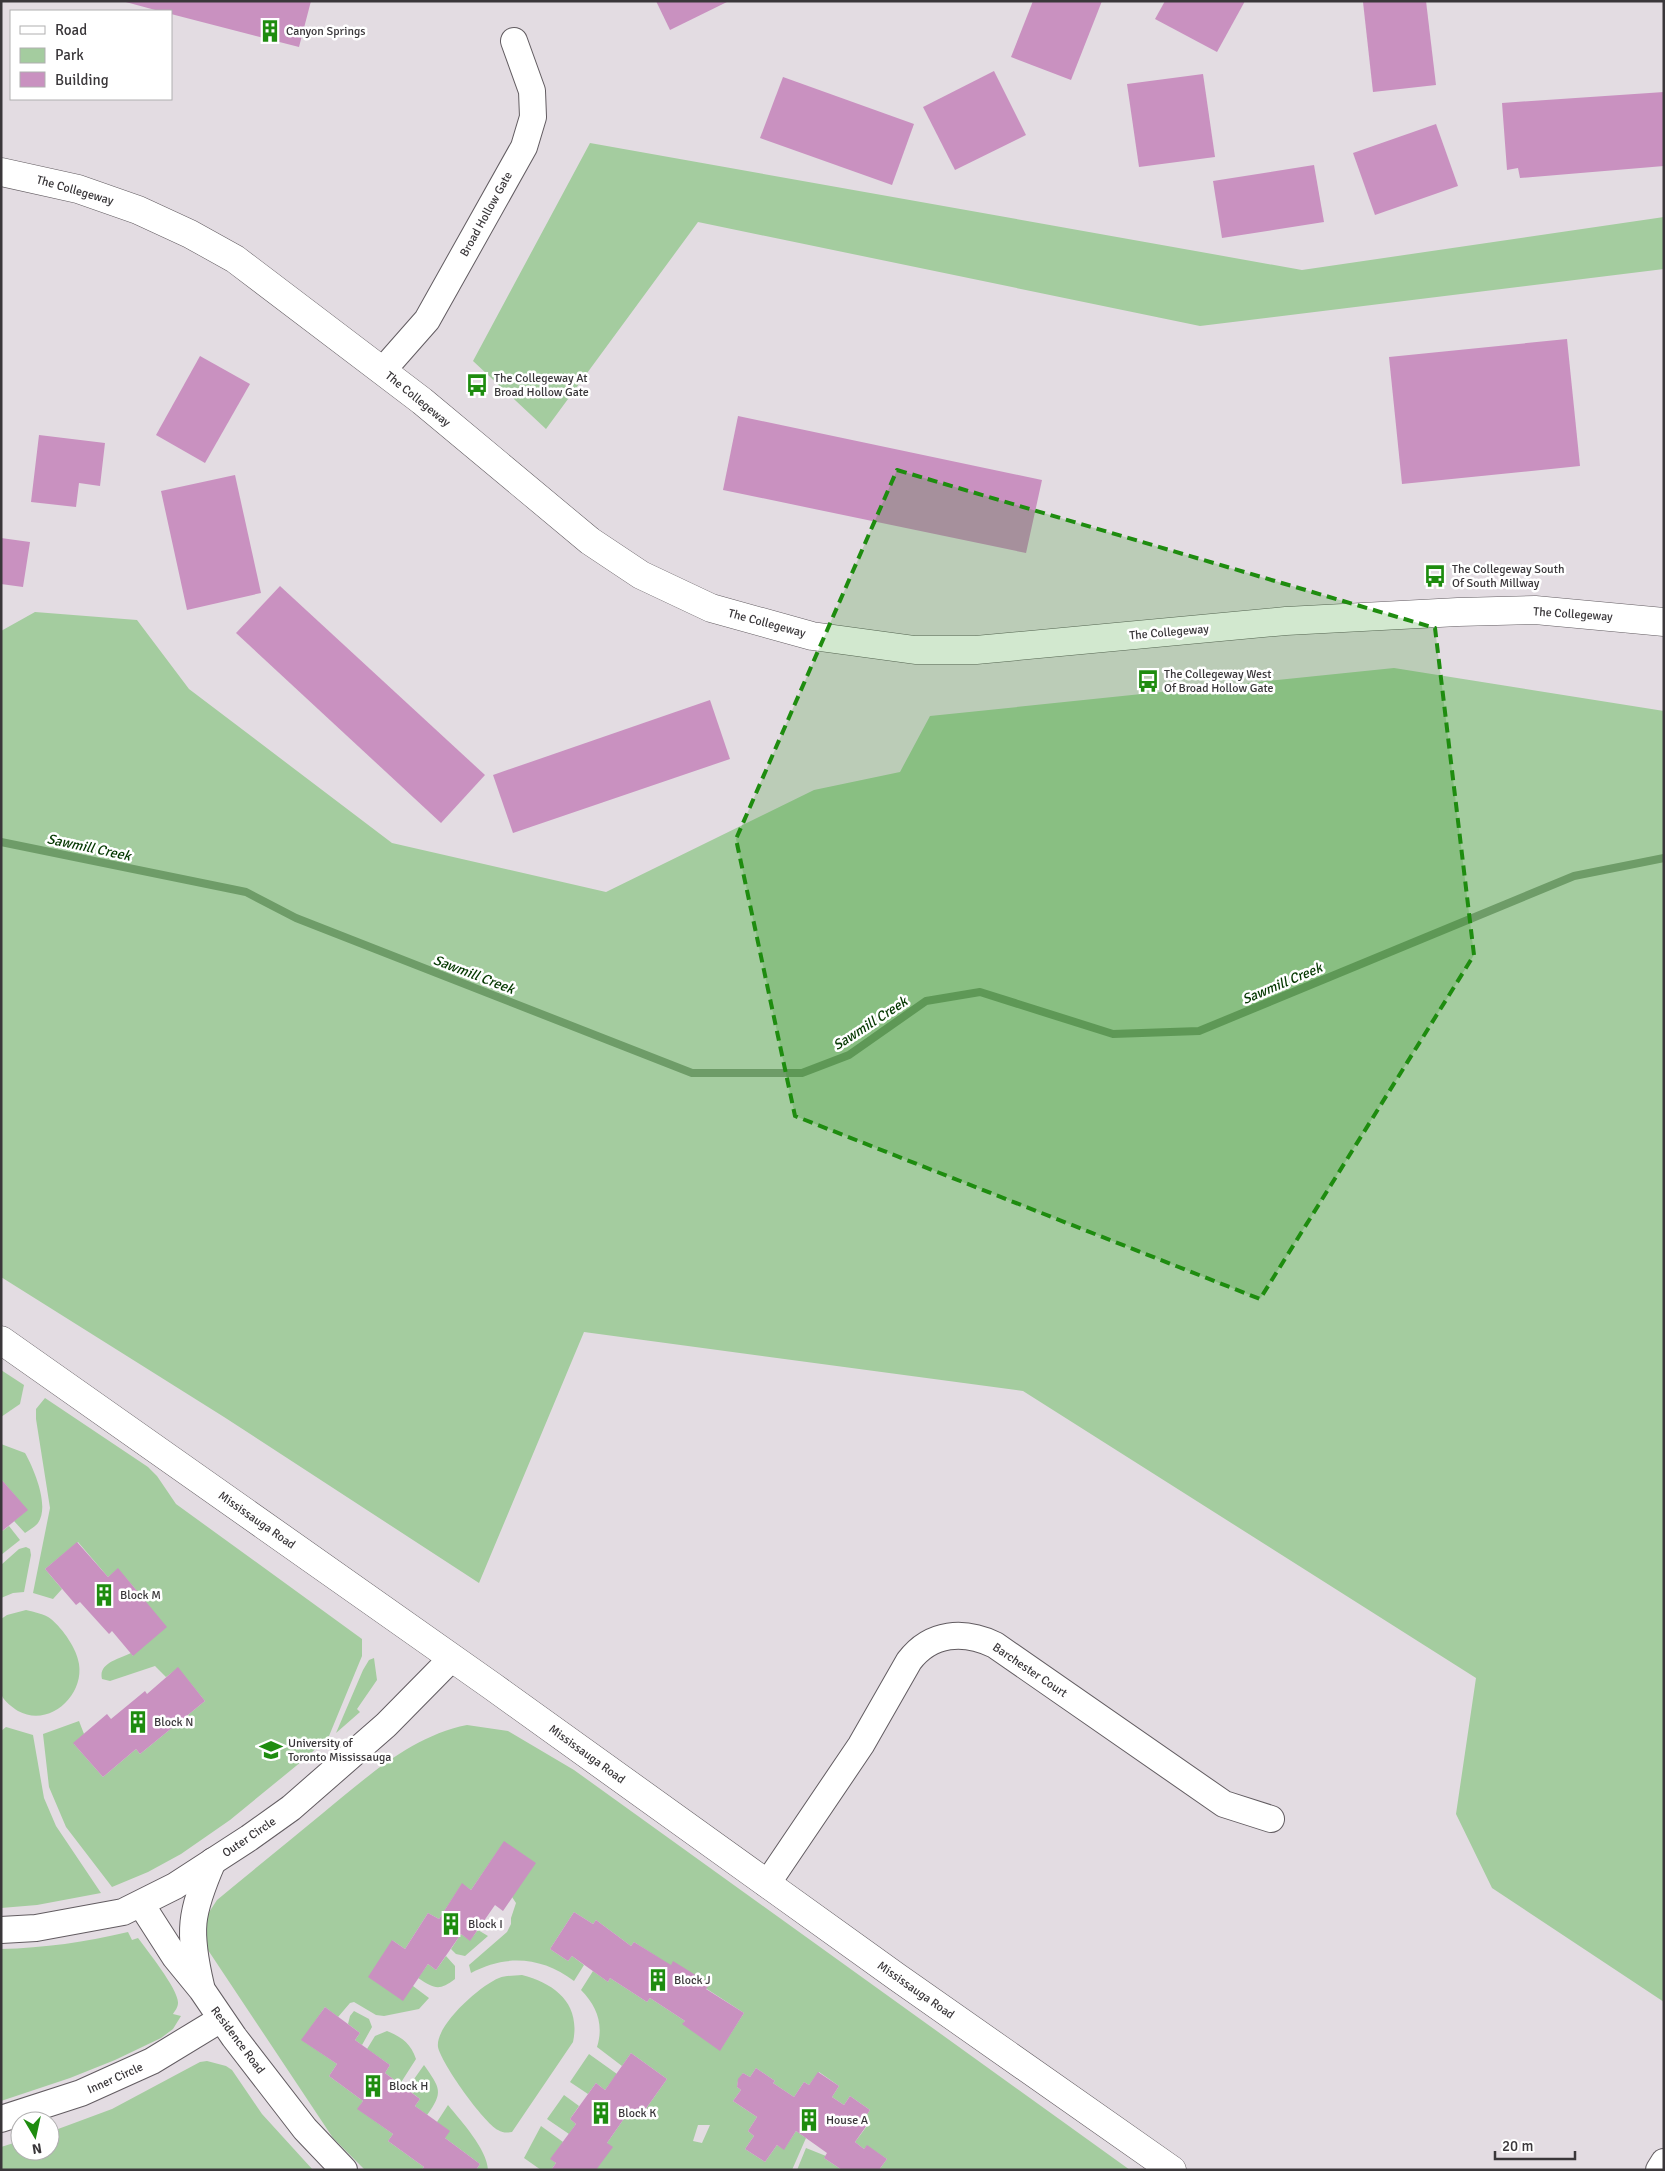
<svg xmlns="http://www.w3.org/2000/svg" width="1665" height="2171" viewBox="0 0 1665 2171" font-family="Signika,sans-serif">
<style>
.green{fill:#a4cc9f;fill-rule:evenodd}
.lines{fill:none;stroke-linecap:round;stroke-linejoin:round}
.stream{stroke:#6e9c68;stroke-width:8}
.building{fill:#c991c0}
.minor-casing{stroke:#625c61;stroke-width:28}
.tertiary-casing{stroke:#625c61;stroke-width:29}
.secondary-casing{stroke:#625c61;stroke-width:29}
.minor{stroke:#fff;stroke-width:26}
.tertiary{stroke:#fff;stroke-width:28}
.secondary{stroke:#fff;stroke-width:28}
.marked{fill:#1e8c0f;fill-opacity:0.2;stroke:#1e8c0f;stroke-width:4;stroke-dasharray:10 6;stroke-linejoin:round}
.labels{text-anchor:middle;stroke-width:5;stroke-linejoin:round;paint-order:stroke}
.poi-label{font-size:12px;fill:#3a373a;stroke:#fff;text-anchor:start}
.street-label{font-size:12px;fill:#3a373a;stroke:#fff}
.water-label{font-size:14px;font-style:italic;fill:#053801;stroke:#fff}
</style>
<rect width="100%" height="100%" fill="#e3dce2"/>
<g class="green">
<path d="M590 143 1302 270 1664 217V269L1200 326 698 222 546 429 473 361Z"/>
<path d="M35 612 137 620 189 689 392 843 606 892 814 790 900 772 930 716 1394 668 1664 711V2002L1492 1888 1456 1814 1476 1678 1023 1391 584 1332 479 1583 224 1417 1 1277V631Z"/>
<path d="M1 1370 24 1385 20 1404 1 1417Z"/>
<path d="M45 1398 148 1467 157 1476 176 1504 362 1639V1656L329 1736 307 1757 230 1820 181 1854 148 1872 112 1887 66 1827 49 1787 43 1734 79 1721 84 1734 74 1744 103 1777 136 1749 140 1754 205 1701 178 1668 166 1677 155 1666 110 1681 102 1679C98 1663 119 1659 131 1653L133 1656 145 1600 118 1569 108 1577 78 1542 45 1569 62 1589 53 1599 33 1593 50 1508 36 1419V1409Z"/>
<path d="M1 1444 25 1453C34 1469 50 1506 38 1523 35 1527 29 1530 25 1533L14 1521 27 1510 1 1479Z"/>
<path d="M9 1526 20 1540 1 1555V1532Z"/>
<path d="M26 1547 30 1549 31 1555 24 1592 13 1593 1 1598V1565L19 1549Z"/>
<path d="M26 1610C34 1612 45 1614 51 1619 63 1629 77 1649 79 1664 84 1696 49 1728 18 1711 12 1707 5 1702 2 1696 0 1689 1 1631 1 1619L7 1615Z"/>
<path d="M374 1658 377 1680 357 1709 360 1712 336 1733 363 1670 369 1660Z"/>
<path d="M467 1725 508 1731 574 1770 1130 2170H879L887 2159 867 2146 864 2149 855 2142 867 2126 862 2122 870 2110 850 2096 844 2105 832 2097 839 2086 819 2072 809 2085 804 2082 794 2097 773 2083 775 2081 756 2068 750 2077 743 2073 738 2081 737 2087 741 2090 733 2101 757 2117 748 2131 754 2136 745 2149 765 2162 777 2145 784 2149 796 2131 806 2138 792 2170H596L607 2143 630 2110 640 2117 667 2079 631 2053 622 2066 597 2047C604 2025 597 2006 581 1990L593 1971 608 1982 610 1978 647 2002 650 1998 685 2021 683 2024 720 2050 744 2013 634 1942 631 1946 596 1920 593 1924 574 1912 550 1949 568 1961 572 1956 584 1965 574 1981C542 1957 506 1954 471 1973L469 1965 507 1932 511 1924V1918L516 1903 512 1897 504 1842 471 1890 462 1884 439 1919 428 1913 405 1949 392 1940 413 1986 429 1998 419 2009 384 2016 376 2015 354 2002 350 2003 338 2017 325 2007 302 2040 337 2064 329 2076 363 2101 358 2109 393 2134 388 2141 424 2167 421 2170H365L333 2138 204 1944 202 1923 217 1900C252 1871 288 1842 323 1813 366 1778 411 1736 467 1725ZM698 2125H710L702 2143 693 2141Z"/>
<path d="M6 1727 33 1735 44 1798 56 1826 101 1893 37 1905 1 1908V1731Z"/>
<path d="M478 1930 488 1936 465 1956 456 1954 451 1949 461 1934 470 1940Z"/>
<path d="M128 1932 132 1940 138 1938C146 1949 179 1990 178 2003 178 2007 175 2011 173 2014L181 2016 173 2029 161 2038 115 2060 70 2078 1 2101V1949C44 1948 86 1942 128 1932Z"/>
<path d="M446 1956 455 1966V1979C439 1991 435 1989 418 1978L428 1964 436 1970Z"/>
<path d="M522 1975C556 1984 581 2004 573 2042L512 2132C507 2133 503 2133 498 2130 484 2123 441 2063 438 2047 435 2025 481 1985 499 1978 506 1975 515 1976 522 1975Z"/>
<path d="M354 2011 369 2019 372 2027 362 2045 355 2040 360 2033 348 2024 350 2016Z"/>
<path d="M387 2031C402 2037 411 2044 416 2059L400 2084 385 2073 390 2065 367 2049 375 2036Z"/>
<path d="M589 2054 617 2074 605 2090 596 2083 588 2094 570 2082Z"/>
<path d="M207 2061 226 2066 232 2070 262 2114 313 2170H1V2147L20 2141V2151H50V2132L112 2109 200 2062Z"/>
<path d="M424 2065C440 2088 444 2092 427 2115L415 2106 420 2099 407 2089Z"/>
<path d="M564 2095 579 2106 570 2119 576 2124 569 2134 547 2119Z"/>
<path d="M448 2105C461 2121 487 2149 488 2170H476L480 2164 445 2138 437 2122Z"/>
<path d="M541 2126 563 2142 551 2159 556 2163 551 2170H541L524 2158Z"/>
<path d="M806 2148 826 2156 824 2158 842 2170H797Z"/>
</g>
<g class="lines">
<path class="stream" d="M1 842 246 892 296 918 692 1073H802L849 1055 926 1001 980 992 1113 1034 1199 1031 1574 876 1664 858"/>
</g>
<g class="building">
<path d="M122 1H311L299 47 171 14V11H159Z"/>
<path d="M656 1H729L670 30Z"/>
<path d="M1033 1H1102L1071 80 1011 57Z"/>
<path d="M1165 1H1245L1217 52 1155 19Z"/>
<path d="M1371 1H1426L1436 85 1373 92 1363 2Z"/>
<path d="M994 71 1026 135 955 170 923 107Z"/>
<path d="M1203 74 1215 157 1139 167 1127 84Z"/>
<path d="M783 77 914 124 892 185 760 138Z"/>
<path d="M1664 92V166L1520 178 1518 168 1507 170 1502 103Z"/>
<path d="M1436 124 1458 186 1375 215 1353 153Z"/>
<path d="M1314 165 1324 222 1222 238 1213 181Z"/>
<path d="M1567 339 1580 466 1402 484 1389 357Z"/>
<path d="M200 356 250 384 205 463 156 435Z"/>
<path d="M738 416 1042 480 1026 553 723 490Z"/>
<path d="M39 435 105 443 100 486 79 483 76 507 31 502Z"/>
<path d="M235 475 261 593 187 610 161 491Z"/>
<path d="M1 538 30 542 23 587 1 584Z"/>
<path d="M280 586 485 775 441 823 236 633Z"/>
<path d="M710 700 730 759 513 833 493 775Z"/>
<path d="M1 1479 28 1510 1 1532Z"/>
<path d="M77 1542 108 1577 118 1568 167 1627 133 1656 112 1631 109 1634 80 1602 76 1605 45 1569Z"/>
<path d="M178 1667 205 1701 140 1754 136 1749 103 1777 73 1743 107 1714 111 1719 145 1691 147 1694Z"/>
<path d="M504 1841 536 1863 503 1911 495 1905 470 1941 461 1934 436 1970 428 1964 403 2001 368 1977 392 1940 405 1949 428 1913 439 1919 462 1883 471 1890Z"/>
<path d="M574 1912 593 1924 596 1920 631 1946 634 1942 671 1965 673 1961 710 1984 706 1989 744 2013 720 2051 682 2024 685 2021 650 1998 647 2002 610 1978 608 1982 572 1956 568 1961 550 1949Z"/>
<path d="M325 2007 360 2033 355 2040 390 2065 385 2073 420 2099 415 2106 450 2131 445 2138 480 2164 476 2170H421L424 2167 388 2141 393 2134 357 2109 363 2101 329 2076 337 2064 301 2040Z"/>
<path d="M631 2053 667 2079 640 2117 630 2110 607 2143 613 2147 596 2170H551L556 2163 550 2159 576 2124 570 2119 596 2083 605 2090Z"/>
<path d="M756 2068 775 2081 773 2083 794 2097 804 2082 809 2085 818 2072 839 2086 832 2097 844 2105 850 2096 870 2110 862 2122 867 2125 855 2142 864 2149 867 2145 887 2159 879 2170H842L824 2158 827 2153 796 2131 784 2150 777 2145 765 2162 745 2149 754 2136 748 2131 757 2117 733 2101 741 2090 737 2087 738 2079 743 2073 750 2077Z"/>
</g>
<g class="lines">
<defs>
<g id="minor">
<path d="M383 370 427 320 524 147 533 117 532 91 514 41"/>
<path d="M767 1884 861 1745 909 1661C931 1632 964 1630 995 1645L1224 1804 1271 1819"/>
<path d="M141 1904 175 1957 202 1990 234 2037 305 2129 344 2170"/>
<path d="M1 1930 36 1928 123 1912 175 1886 249 1838 291 1808 386 1725 452 1658"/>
<path d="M201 1986C188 1930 190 1914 213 1861"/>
<path d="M1 2119 81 2093 152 2061 221 2019"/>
<path d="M1659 2170 1664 2162"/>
</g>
<path id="tertiary" d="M1 172 78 189 138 210 190 234 235 259 422 401 590 541 641 575 711 608 812 636 915 650H976L1286 621 1458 612 1535 610 1664 622"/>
<path id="secondary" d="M1 1340 492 1686 897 1977 1172 2170"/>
</defs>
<use href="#minor" class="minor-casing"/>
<use href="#tertiary" class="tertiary-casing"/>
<use href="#secondary" class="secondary-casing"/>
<use href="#minor" class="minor"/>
<use href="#tertiary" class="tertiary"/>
<use href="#secondary" class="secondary"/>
</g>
<path class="marked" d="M897 470 1435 628 1474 955 1260 1299 795 1116 736 839Z"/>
<defs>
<symbol id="building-bare" viewBox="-9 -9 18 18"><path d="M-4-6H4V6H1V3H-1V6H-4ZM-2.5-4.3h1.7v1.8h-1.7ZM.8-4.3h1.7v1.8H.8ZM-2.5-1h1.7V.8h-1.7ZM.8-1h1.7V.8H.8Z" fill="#1e8c0f" stroke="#fff" stroke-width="2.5" paint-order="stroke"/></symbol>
<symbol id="bus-bare" viewBox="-9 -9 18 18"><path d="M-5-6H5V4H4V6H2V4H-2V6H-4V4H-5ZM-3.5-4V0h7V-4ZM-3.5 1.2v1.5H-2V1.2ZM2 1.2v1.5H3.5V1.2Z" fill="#1e8c0f" stroke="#fff" stroke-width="2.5" paint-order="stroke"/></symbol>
<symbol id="university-bare" viewBox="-9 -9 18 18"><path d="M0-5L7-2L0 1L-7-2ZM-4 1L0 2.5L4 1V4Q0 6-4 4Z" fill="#1e8c0f" stroke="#fff" stroke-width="2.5" paint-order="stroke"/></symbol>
</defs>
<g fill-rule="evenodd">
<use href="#building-bare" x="254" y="15" width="32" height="32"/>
<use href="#bus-bare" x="461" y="369" width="32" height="32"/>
<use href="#bus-bare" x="1419" y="560" width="32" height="32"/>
<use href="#bus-bare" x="1132" y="665" width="32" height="32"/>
<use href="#building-bare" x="88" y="1579" width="32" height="32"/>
<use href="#building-bare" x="122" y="1706" width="32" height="32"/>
<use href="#university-bare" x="255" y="1734" width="32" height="32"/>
<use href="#building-bare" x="435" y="1908" width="32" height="32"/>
<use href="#building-bare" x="642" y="1964" width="32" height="32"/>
<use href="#building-bare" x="357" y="2070" width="32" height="32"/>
<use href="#building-bare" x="585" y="2097" width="32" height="32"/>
<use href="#building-bare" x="793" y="2104" width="32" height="32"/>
</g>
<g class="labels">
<g class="poi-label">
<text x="286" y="35">Canyon Springs</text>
<text x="494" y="382">The Collegeway At<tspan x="494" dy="14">Broad Hollow Gate</tspan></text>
<text x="1452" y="573">The Collegeway South<tspan x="1452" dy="14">Of South Millway</tspan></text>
<text x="1164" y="678">The Collegeway West<tspan x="1164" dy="14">Of Broad Hollow Gate</tspan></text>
<text x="120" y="1599">Block M</text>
<text x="154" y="1726">Block N</text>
<text x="288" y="1747">University of<tspan x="288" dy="14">Toronto Mississauga</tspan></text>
<text x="468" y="1928">Block I</text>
<text x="674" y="1984">Block J</text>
<text x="389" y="2090">Block H</text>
<text x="618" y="2117">Block K</text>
<text x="826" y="2124">House A</text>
</g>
<g class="street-label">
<text transform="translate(75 190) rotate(16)" y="4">The Collegeway</text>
<text transform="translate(486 214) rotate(-61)" y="4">Broad Hollow Gate</text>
<text transform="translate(418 399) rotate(39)" y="4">The Collegeway</text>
<text transform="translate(1573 614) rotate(4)" y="4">The Collegeway</text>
<text transform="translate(767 623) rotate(15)" y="4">The Collegeway</text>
<text transform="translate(1169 632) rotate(-5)" y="4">The Collegeway</text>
<text transform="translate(257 1520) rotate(35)" y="4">Mississauga Road</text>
<text transform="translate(1030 1670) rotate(34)" y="4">Barchester Court</text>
<text transform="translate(587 1754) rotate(36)" y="4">Mississauga Road</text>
<text transform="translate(249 1837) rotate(-34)" y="4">Outer Circle</text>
<text transform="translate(916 1990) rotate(35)" y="4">Mississauga Road</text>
<text transform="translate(238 2040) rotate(53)" y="4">Residence Road</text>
<text transform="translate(115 2078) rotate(-24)" y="4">Inner Circle</text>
</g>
<g class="water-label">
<text transform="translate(89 847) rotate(12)" y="5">Sawmill Creek</text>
<text transform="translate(474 974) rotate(21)" y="5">Sawmill Creek</text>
<text transform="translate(1282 983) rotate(-23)" y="5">Sawmill Creek</text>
<text transform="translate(870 1023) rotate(-33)" y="5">Sawmill Creek</text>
</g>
</g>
<rect width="1665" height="2171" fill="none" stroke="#3a373a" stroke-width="5"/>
<rect x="10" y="10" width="162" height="90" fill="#ffffff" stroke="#b0afb0"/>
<rect x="20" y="26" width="25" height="8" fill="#ffffff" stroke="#b0afb0"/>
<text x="55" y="35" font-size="15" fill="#3a373a">Road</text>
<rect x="20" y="48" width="25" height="15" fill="#a4cc9f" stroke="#b0afb0"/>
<text x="55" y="60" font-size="15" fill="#3a373a">Park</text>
<rect x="20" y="72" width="25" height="15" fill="#c991c0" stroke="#b0afb0"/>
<text x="55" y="85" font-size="15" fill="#3a373a">Building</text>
<g transform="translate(35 2136) rotate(171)"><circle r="24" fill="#ffffff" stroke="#b0afb0"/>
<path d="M0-4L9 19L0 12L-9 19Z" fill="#1e8c0f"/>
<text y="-8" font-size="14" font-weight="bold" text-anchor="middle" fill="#3a373a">N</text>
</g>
<path d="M1495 2151v8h80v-8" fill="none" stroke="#3a373a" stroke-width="2.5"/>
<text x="1502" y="2151" font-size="15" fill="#3a373a" stroke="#ffffff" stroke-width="4" paint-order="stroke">20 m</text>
</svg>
